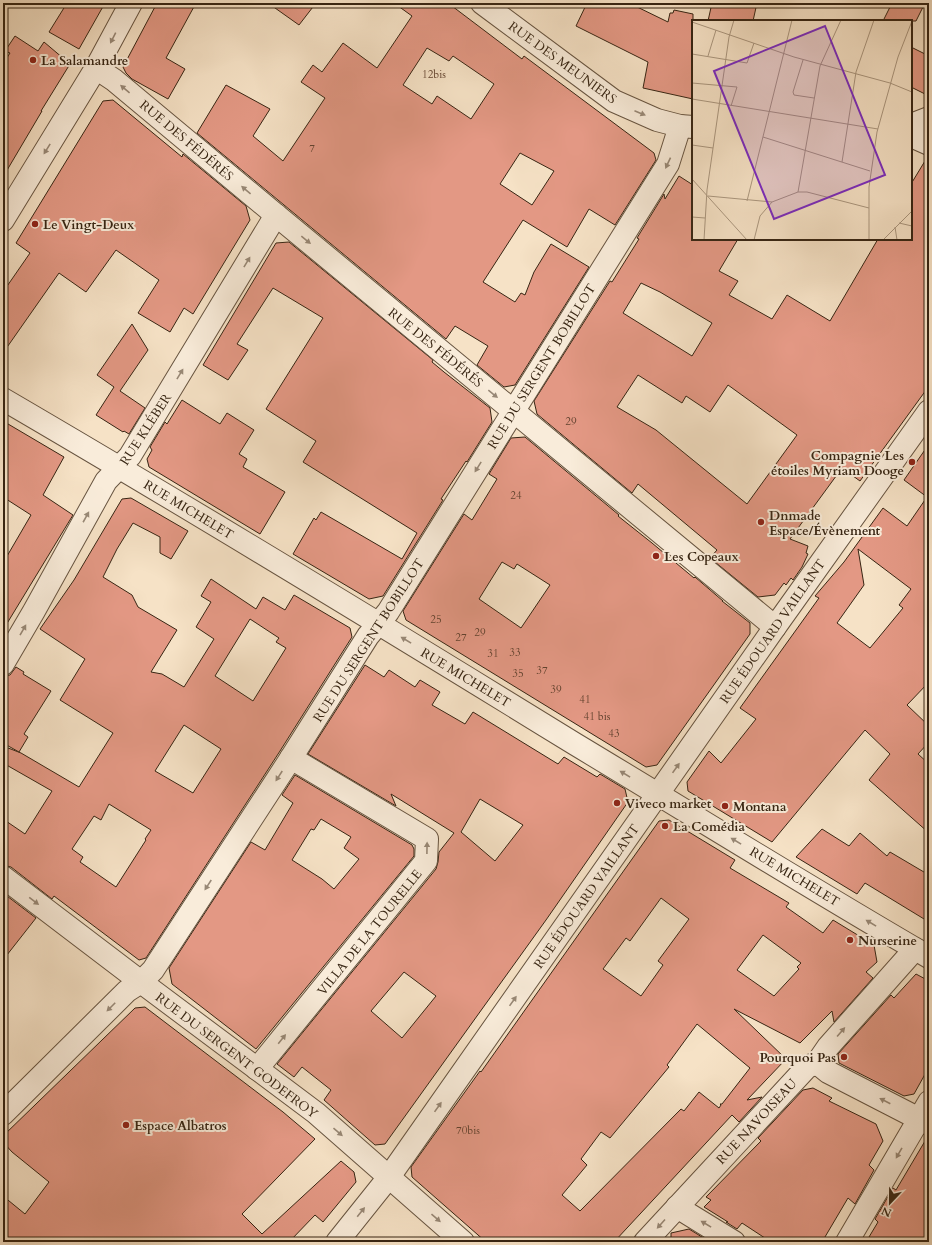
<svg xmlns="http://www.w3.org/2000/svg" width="932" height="1245" viewBox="0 0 932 1245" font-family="Cardo,serif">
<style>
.building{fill:#e39884;stroke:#372513;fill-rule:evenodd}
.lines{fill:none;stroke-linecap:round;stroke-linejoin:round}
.street-casing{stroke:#675440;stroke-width:24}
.street{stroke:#f9ecda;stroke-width:22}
.oneway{fill:#988876}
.poi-dot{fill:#8f2418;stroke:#f9ecda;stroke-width:1.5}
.labels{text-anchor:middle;stroke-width:4;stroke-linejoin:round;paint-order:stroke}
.number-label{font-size:11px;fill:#62422f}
.poi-label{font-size:13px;font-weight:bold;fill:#372513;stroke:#f9ecda;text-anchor:start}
.street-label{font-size:13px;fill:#372513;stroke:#f9ecda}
.inset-road{fill:none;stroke:#aa967e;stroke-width:1}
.view{fill:#7b2cbf;fill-opacity:0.15;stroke:#7b2cbf;stroke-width:2}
.inset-edge{fill:none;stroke:#372513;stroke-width:2}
</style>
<rect width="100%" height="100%" fill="#f6e2c6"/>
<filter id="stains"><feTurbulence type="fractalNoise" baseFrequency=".005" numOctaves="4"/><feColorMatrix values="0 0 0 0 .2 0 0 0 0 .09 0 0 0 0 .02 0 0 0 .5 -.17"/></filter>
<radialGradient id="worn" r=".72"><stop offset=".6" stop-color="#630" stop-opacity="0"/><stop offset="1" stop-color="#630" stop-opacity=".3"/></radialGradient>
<g class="building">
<path d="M67 3H105L79 49 49 32Z"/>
<path d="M157 3H196L166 58 185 69 168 99 132 79 126 73 123 67Z"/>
<path d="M268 3H316L299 25Z"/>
<path d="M394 3H448L522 59 524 56 654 153 656 160 615 225 589 209 567 247 523 220 483 282 515 302 521 293 525 295 534 272 551 244 589 267 515 385 504 387 477 365 488 346 455 326 446 339 197 133 226 85 270 109 253 136 283 161 325 98 301 82 313 65 322 72 343 43 377 68 412 16ZM427 48 449 61 453 56 494 84 471 119 437 96 432 104 403 85ZM520 153 554 171 532 205 500 184Z"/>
<path d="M587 3H629L668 22 670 13H673L674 10 693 14V99L643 88 648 62 576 26Z"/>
<path d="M712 3H757L753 21H708Z"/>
<path d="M892 3H925L916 21H883Z"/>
<path d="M15 36 38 51 44 42 70 64 41 111H42L3 177V64L10 53 5 51Z"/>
<path d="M911 47 929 56V96L911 87Z"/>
<path d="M113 100 182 157 183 154 246 206 250 220 193 314 184 308 170 332 138 313 159 280 116 250 86 292 59 273 3 353V292L30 253 16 243 103 101Z"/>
<path d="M928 156H929V386L860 481 842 468 790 539 808 546 806 553 808 554 802 567 793 580 791 578 786 585 784 583 775 595 758 597 710 558 717 550 638 484 632 493 537 414 534 401 610 281 612 282 639 239 637 238 664 194 665 199 679 176 693 185V239H738L719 271 738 281 729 295 772 319 787 295 830 321 878 239H911V184ZM641 283 660 292 712 323 692 356 623 313ZM638 375 682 403 686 396 710 412 728 385 797 435 747 504 656 430 617 407Z"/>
<path d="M289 242 433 360 432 362 444 372 490 408 492 422 467 462 466 461 441 499 443 500 383 596 369 599 293 554 314 518 316 520 321 512 402 559 417 533 303 462 316 441 266 409 323 318 273 288 237 344 248 350 228 380 203 365 276 243Z"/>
<path d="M132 324 148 350 120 391 145 408 129 434 124 431 123 432 96 415 114 387 97 375Z"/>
<path d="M182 400 220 424 227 413 254 430 239 454 247 459 243 467 285 492 260 534 149 467 147 459 152 450 150 447 165 422 167 424Z"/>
<path d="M3 421 64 457 43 495 73 515 3 630V563L31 515 3 497Z"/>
<path d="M525 437 619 515 618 516 652 543 694 578 695 577 723 601H722L750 623V634L657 765 646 767 406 620 403 611 464 514 472 520 497 479 489 474 511 438ZM502 562 514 569 517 564 550 585 521 628 479 599Z"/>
<path d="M929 444V682L907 705 929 726V742L918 754 929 764V833L869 780 890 754 865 730 772 842 688 791 687 782 709 751 721 763 756 719 740 708 819 598 815 596 844 562 883 508 907 526 927 497 904 480ZM858 549 911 589 899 605 903 608 870 648 837 623 864 585Z"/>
<path d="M131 498 188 531 171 559 160 553V537L133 523 117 549 103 577 132 595 138 607 177 630 151 672 162 674 184 687 214 639 196 627 211 602 201 596 211 579 256 609 263 597 285 610 294 595 350 628 352 637 280 751 146 958 139 960 54 896 52 899 11 867 3 865V819L25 834 52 791 3 763V746L21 753 79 787 113 733 60 700 85 659 40 629 74 580 122 499ZM250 619 279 638 276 642 286 648 253 701 215 676ZM184 725 221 749 193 793 155 771ZM109 804 151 830 145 839 146 840 116 887 80 862 83 857 72 849 94 816 101 820Z"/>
<path d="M365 665 384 677 389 670 415 687 420 680 440 692 432 705 465 724 473 712 558 764 564 757 597 777 600 774 625 789 628 802 546 920 385 1144 375 1145 324 1100 331 1090 302 1067 294 1077 277 1064 436 869 438 862 439 852 454 833 391 794 396 806 308 754ZM480 799 523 825 495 861 461 832ZM404 972 436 996 402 1038 371 1011Z"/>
<path d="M16 667 24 672 23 674 51 691 24 734 28 737 19 752 3 743V676L10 675Z"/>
<path d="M295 775 412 845 414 849V856L256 1049 172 984 169 968 251 842 265 850 293 803 282 795ZM321 819 351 837 344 848 359 859 334 889 322 879 292 860 311 829 314 830Z"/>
<path d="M669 820 735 860 730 868 789 903 786 907 823 933 833 920 874 945 877 962 866 972 873 978 834 1022 832 1011 800 1043 734 1009 786 1059 747 1100 762 1097 739 1122 732 1115 614 1242H486L412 1177 411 1167 480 1071 481 1072 659 821ZM661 898 689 919 658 961 663 965 641 996 603 969 626 938 630 941ZM763 935 801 963 797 967 799 969 774 996 737 970ZM697 1024 750 1068 722 1104H720L721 1105 719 1108 699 1092 684 1111 681 1109 580 1211 562 1195 587 1165 581 1159 601 1132 610 1138 669 1067 667 1065Z"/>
<path d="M822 829 849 846 860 833 887 856 890 852 929 875V922L865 883 857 894 796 857Z"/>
<path d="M3 893 36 918 3 960Z"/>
<path d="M916 974 929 981V1067L914 1094 904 1096 839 1063 838 1054 891 995 894 998Z"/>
<path d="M145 1007 283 1112 315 1139 242 1214 262 1234 341 1161 354 1172 356 1182 323 1222 315 1215 289 1242H3V1196L25 1214 49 1182 12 1152 3 1142V1136L135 1008Z"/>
<path d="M813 1088 832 1098 829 1101 876 1124 883 1141 869 1165 874 1170 855 1204 848 1198 822 1242H771L742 1223 737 1229 726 1222H728L704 1207 711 1200 706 1197 761 1141 758 1138 803 1090Z"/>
<path d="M928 1136H929V1242H866L878 1222 875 1219 893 1188 896 1190Z"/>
<path d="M689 1229 710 1242H671V1233Z"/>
</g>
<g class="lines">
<defs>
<g id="street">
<path d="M482 3 614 101 657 120 680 126 693 127"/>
<path d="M96 68 114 80 276 215 775 627"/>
<path d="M911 125 929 118"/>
<path d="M911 136 929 144"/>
<path d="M3 220 96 68 131 3"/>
<path d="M3 399C195 511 385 627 575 744 693 815 810 888 929 957"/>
<path d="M3 664 34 611 106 481 130 456 276 215"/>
<path d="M3 877 141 982 316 1113 463 1242"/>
<path d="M817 1063 828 1072 929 1124"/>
<path d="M257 1069 426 861 427 839 291 758"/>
<path d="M3 1114 127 991 141 982 153 970 291 758 368 636 388 612 668 164 680 126"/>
<path d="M677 1207 734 1242"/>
<path d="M337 1242 389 1177 775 627 929 411"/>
<path d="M645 1242 807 1067 817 1063 828 1047 915 949"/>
<path d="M847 1242 929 1102"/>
</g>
</defs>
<use href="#street" class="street-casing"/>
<use href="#street" class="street"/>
</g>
<defs><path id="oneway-solid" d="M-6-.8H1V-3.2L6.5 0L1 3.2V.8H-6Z"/></defs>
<g class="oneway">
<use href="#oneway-solid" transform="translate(113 38) rotate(117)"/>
<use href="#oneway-solid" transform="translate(125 89) rotate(-140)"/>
<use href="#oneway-solid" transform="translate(640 113) rotate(23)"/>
<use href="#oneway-solid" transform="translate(47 149) rotate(122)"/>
<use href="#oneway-solid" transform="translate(668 163) rotate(115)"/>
<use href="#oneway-solid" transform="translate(246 190) rotate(-140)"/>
<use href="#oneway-solid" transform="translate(306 240) rotate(39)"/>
<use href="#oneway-solid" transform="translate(247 262) rotate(-59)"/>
<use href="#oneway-solid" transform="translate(180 374) rotate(-59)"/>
<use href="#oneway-solid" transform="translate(493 394) rotate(39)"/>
<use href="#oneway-solid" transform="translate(478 467) rotate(122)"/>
<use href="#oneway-solid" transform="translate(86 517) rotate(-61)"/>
<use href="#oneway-solid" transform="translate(23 630) rotate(-60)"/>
<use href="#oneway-solid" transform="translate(406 640) rotate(-149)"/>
<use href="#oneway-solid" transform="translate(676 768) rotate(-55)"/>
<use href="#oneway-solid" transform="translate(625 774) rotate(-149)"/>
<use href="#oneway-solid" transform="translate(279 776) rotate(123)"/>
<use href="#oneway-solid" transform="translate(736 841) rotate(-149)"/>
<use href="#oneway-solid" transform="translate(427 848) rotate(-89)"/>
<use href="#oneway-solid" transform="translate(208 885) rotate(123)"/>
<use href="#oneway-solid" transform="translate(34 901) rotate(37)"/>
<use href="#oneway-solid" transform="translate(871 923) rotate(-149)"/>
<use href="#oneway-solid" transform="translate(513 1001) rotate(-55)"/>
<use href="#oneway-solid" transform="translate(111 1007) rotate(135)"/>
<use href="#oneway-solid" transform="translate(841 1032) rotate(-49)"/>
<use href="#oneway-solid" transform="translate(282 1039) rotate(-51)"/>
<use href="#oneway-solid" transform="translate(885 1101) rotate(-153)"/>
<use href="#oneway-solid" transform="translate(438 1107) rotate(-55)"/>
<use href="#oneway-solid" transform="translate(338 1132) rotate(41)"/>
<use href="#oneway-solid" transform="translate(899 1153) rotate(120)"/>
<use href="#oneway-solid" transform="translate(361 1212) rotate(-51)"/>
<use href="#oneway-solid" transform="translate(436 1218) rotate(41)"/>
<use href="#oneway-solid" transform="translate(661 1224) rotate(132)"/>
<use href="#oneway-solid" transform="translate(706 1224) rotate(-149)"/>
</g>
<g class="poi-dot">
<circle cx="33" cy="60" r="4"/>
<circle cx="35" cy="224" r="4"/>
<circle cx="912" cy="462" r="4"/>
<circle cx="761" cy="522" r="4"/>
<circle cx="656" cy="556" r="4"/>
<circle cx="617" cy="803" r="4"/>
<circle cx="725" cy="806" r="4"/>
<circle cx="665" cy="826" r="4"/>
<circle cx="850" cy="940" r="4"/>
<circle cx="844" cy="1057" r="4"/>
<circle cx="126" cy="1125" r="4"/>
</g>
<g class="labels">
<g class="number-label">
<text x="434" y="78">12bis</text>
<text x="312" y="152">7</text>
<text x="571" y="425">29</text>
<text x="516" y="499">24</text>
<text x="436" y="623">25</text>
<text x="480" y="636">29</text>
<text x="461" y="641">27</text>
<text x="515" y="656">33</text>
<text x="493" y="657">31</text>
<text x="542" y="674">37</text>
<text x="518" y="677">35</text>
<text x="556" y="693">39</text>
<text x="585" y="703">41</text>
<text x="597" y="720">41 bis</text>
<text x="614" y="737">43</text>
<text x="468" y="1134">70bis</text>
</g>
<g class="poi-label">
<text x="41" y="65">La Salamandre</text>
<text x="43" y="229">Le Vingt-Deux</text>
<text x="904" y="460" text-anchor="end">Compagnie Les<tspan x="904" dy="15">étoiles Myriam Dooge</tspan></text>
<text x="769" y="520">Dnmade<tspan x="769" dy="15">Espace/Évènement</tspan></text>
<text x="664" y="561">Les Copeaux</text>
<text x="625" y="808">Viveco market</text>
<text x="733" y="811">Montana</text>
<text x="673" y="831">La Comédia</text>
<text x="858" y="945">Nurserine</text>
<text x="836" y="1062" text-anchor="end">Pourquoi Pas</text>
<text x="134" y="1130">Espace Albatros</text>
</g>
<g class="street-label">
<text transform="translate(563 62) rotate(36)" y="5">RUE DES MEUNIERS</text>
<text transform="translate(187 140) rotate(40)" y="5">RUE DES FÉDÉRÉS</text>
<text transform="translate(436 347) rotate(39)" y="5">RUE DES FÉDÉRÉS</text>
<text transform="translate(541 366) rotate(-58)" y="5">RUE DU SERGENT BOBILLOT</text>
<text transform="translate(145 429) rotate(-57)" y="5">RUE KLÉBER</text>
<text transform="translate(189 509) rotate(31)" y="5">RUE MICHELET</text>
<text transform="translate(772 631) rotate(-55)" y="5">RUE ÉDOUARD VAILLANT</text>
<text transform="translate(368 640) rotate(-57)" y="5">RUE DU SERGENT BOBILLOT</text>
<text transform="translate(466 677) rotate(31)" y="5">RUE MICHELET</text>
<text transform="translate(795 876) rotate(31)" y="5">RUE MICHELET</text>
<text transform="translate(586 896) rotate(-55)" y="5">RUE ÉDOUARD VAILLANT</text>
<text transform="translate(369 932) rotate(-51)" y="5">VILLA DE LA TOURELLE</text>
<text transform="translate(237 1055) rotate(37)" y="5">RUE DU SERGENT GODEFROY</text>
<text transform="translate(756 1121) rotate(-47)" y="5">RUE NAVOISEAU</text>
</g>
</g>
<g transform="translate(692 20)">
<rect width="220" height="220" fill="#f6e2c6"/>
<path class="inset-road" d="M0 2 102 37 198 63 220 72M0 34 55 43 62 23M16 36 24 10M111 40 101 72 102 75 122 78M0 63 45 67 39 86M0 79 186 109M71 117 178 151M0 125 21 128M150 142 164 52 182 0M0 159 55 220M106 172 128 46 149 0M16 176 80 182 106 172H115L177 188M55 181 100 0M0 197 13 198M207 203 220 206M203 207 205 220M12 220 15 170 37 17 42 0M62 220 68 196 80 182M177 220V167L185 112 206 37 220 1M191 220 220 191"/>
<path class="view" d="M133 6 193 155 82 199 22 51Z"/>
<rect width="220" height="220" class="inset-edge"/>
</g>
<rect width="932" height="1245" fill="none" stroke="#f6e2c6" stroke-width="16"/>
<rect x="4" y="4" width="924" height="1237" fill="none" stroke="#372513" stroke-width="2"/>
<rect x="8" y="8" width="916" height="1229" fill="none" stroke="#372513"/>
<g transform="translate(890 1203) rotate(202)" stroke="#f9ecda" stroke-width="3" paint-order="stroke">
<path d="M0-3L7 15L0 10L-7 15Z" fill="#372513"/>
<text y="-6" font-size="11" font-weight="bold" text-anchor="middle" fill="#372513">N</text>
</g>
<rect width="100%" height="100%" filter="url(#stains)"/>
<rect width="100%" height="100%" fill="url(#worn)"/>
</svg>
